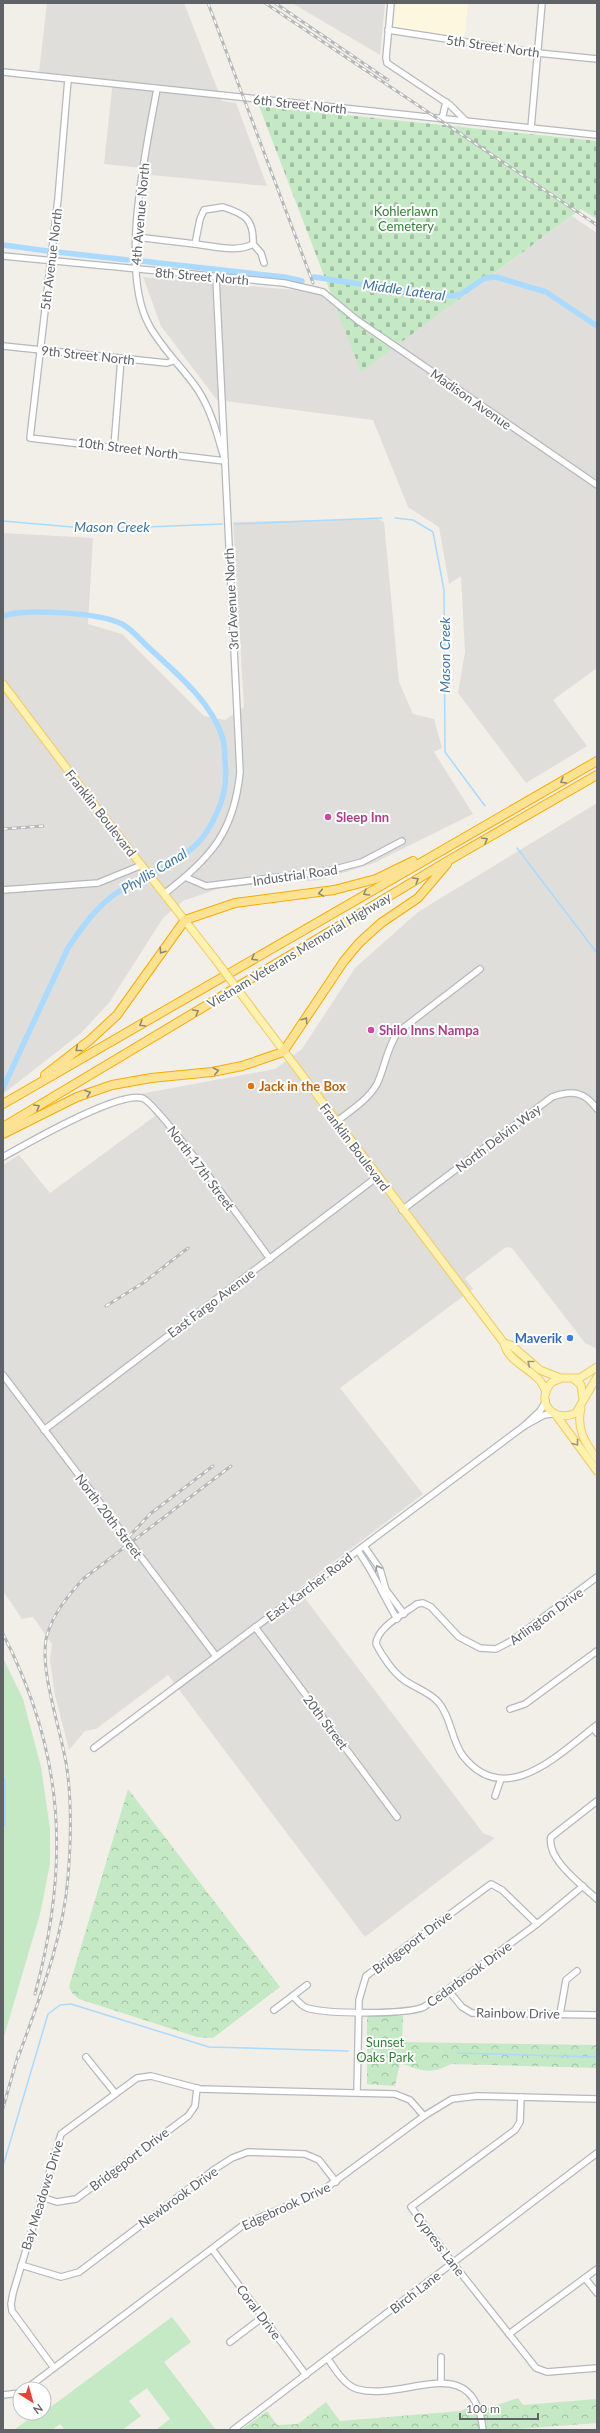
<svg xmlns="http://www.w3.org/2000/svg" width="600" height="2433" viewBox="0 0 600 2433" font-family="Lato,sans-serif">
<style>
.commercial{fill:#fef7e0}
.industrial{fill:#e0deda}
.green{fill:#c5e8c5}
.forest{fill:url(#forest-crowns)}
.cemetery{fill:url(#cemetery-stones)}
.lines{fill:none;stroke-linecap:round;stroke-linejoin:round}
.stream{stroke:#aadaff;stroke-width:1.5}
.canal{stroke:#aadaff;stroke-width:5.5}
.minor-casing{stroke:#b5b8bc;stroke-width:8}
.major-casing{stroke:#f2c960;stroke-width:9}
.highway-casing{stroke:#f9ab00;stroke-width:10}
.minor{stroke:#fff;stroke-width:5.5}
.major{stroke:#fff2af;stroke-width:7}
.highway{stroke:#fde293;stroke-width:8}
.rail-casing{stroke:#b6b7b8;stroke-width:3}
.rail{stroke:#fff;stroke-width:1.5;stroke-dasharray:4.5;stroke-linecap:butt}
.major-bridge-casing{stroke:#f2c960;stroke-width:9;stroke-linecap:butt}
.major-bridge{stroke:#fff2af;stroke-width:7}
.oneway{stroke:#8e8975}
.oneway2{stroke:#979581}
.oneway3{stroke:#979a9d}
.hotel-dot{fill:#d1479c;stroke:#fff;stroke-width:1.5}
.food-dot{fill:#e8710a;stroke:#fff;stroke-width:1.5}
.shop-dot{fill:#3f7fe0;stroke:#fff;stroke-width:1.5}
.labels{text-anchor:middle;stroke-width:4;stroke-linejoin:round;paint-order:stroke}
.street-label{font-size:13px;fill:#5f6368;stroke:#fff}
.park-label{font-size:13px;fill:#348238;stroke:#fff}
.hotel-label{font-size:13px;font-weight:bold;fill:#b23c85;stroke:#fff;text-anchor:start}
.food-label{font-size:13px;font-weight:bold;fill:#c56008;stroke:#fff;text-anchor:start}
.shop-label{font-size:13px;font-weight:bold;fill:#366cbe;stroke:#fff;text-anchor:end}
.water-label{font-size:14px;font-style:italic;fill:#4174aa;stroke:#fff}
</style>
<defs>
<pattern id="forest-crowns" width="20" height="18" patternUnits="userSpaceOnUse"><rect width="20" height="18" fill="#c5e8c5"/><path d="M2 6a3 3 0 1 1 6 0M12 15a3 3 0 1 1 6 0" fill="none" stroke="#a3c0a4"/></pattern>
<pattern id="cemetery-stones" width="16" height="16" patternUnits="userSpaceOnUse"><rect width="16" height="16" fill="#c5e8c5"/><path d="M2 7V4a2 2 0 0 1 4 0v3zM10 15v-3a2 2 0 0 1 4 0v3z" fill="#a3c0a4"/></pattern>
</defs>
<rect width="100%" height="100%" fill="#f1efe8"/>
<path class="commercial" d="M396 3H468L464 41 393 33Z"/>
<g class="industrial">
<path d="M47 3H184L222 101 236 103 267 186 151 175 152 169 104 164 113 80 39 72Z"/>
<path d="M292 3H385L380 55Z"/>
<path d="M572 216 597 233V668L553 700 587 746 526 783 458 693 465 652 461 576 449 584 439 527 408 507 373 420 217 400 161 326 143 277 331 293 362 371Z"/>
<path d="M378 519 384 522 399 682 413 714 434 719 442 748 434 752 473 814 374 863 321 880 223 887 183 901 163 918 109 1003 81 1033 3 1094V533L93 538 88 624 122 634 204 716 225 720 244 707 233 522Z"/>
<path d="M597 803V1349L585 1343 512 1248 506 1247 465 1278 473 1289 340 1388 423 1494 298 1589 483 1833 495 1838 365 1937 168 1675 96 1729 85 1731 69 1750 55 1695 50 1660 52 1644 33 1617 22 1619 3 1591V1165L19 1155 50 1193 155 1116 140 1094 275 1069 302 1049 355 968 418 912Z"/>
</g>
<g class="green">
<path d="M3 1658 23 1699 41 1767 50 1829V1864L40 1914 3 2040Z"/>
<path d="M172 2317 191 2342 164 2362 216 2430H156L170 2419 147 2388 129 2401 141 2416 122 2430H65L60 2424 52 2430H14L37 2413H44V2407L46 2406 48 2409Z"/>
</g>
<g class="forest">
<path d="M128 1789 280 1987 213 2038 197 2037 79 1999 72 1993 69 1987Z"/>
<path d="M367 2016H403L402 2042 597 2045V2068L451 2064C429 2075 423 2071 400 2063L395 2086 367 2084Z"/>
<path d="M518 2398 523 2405 597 2399V2423L504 2430H241L267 2411 277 2425 298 2424 326 2402 340 2421 461 2411 474 2404 488 2408Z"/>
</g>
<path class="cemetery" d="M259 106 597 141V219L581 209 361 372Z"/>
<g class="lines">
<g class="stream">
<path d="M395 518 413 520 433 532 444 590 445 752 485 806"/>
<path d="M3 521 95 529 222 524"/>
<path d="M235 524 382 518"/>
<path d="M517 848 597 953"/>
<path d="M457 2053 597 2057"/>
<path d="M3 2166 48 2014 60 2005 71 2004 209 2047 348 2051"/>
</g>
<g class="canal">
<path d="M3 245 48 251"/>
<path d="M57 252 128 260"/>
<path d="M141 261 284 277 302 281"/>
<path d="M314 277 418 293 452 296 461 294 485 278 496 277 546 292 597 326"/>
<path d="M3 616C25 608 101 613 122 624 131 629 138 637 145 644 173 671 209 698 222 736 225 744 225 754 225 763 227 780 225 795 218 810 210 828 203 841 186 853 165 869 140 878 118 892 97 906 82 927 68 948L3 1088"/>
<path d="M3 1780V1824"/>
</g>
<defs>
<g id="minor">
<path d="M391 3 386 58 387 63 450 105 466 121"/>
<path d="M388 30 538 53 597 59"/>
<path d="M3 72 597 135"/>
<path d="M68 79 58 199 30 438 225 461C218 437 212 412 198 390 183 368 162 349 149 325 119 270 146 149 157 89"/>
<path d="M442 119 446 102"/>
<path d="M531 128 542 3"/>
<path d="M223 207C245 214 254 219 253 244 237 253 213 246 195 244L200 219 204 210Z"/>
<path d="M136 237 195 244"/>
<path d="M253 244 261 253 264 263"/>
<path d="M3 256 284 283 323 292 357 320 597 485"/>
<path d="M3 346 167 363 173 361"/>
<path d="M114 447 121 359"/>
<path d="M185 877 206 886 328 871 362 862 402 841"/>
<path d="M3 890 98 883 142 865"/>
<path d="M164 894C211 857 234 833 240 772L216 278"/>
<path d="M336 1122C350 1111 368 1100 377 1084 385 1067 387 1047 398 1032L480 969"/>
<path d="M3 1157C28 1143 116 1092 142 1098 156 1101 254 1237 270 1259"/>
<path d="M402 1210 552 1097C572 1090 584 1091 597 1109"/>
<path d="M3 1375 216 1656"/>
<path d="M524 1426 540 1411 546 1401"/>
<path d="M44 1430 377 1177"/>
<path d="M364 1546 380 1569 386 1590 404 1614"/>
<path d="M358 1551C374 1573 383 1595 397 1619"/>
<path d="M597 1577 513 1640 496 1649 480 1648 459 1637 431 1607 423 1603 417 1604C404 1614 377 1627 376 1644 382 1656 393 1672 404 1680 415 1688 430 1692 439 1703 452 1719 451 1740 463 1756 505 1810 559 1754 597 1725"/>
<path d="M255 1627 397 1817"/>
<path d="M510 1709 525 1704 597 1651"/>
<path d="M593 1728 597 1733"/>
<path d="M94 1748 524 1426 544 1415 552 1414"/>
<path d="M495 1796 501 1779"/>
<path d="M597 1801 551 1837C546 1859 582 1885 597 1899"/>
<path d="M448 1990 462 2007 472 2013 597 2015"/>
<path d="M293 1996C297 2000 301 2006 307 2008 328 2014 404 2015 424 2007L537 1924 583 1886"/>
<path d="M274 2010 307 1985"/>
<path d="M560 2014 566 1980 577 1971"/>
<path d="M86 2057 115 2093"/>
<path d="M357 2092 359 2000 366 1976 491 1884 502 1890 537 1924"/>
<path d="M521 2097 520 2122 515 2130 411 2207 452 2262 536 2368 547 2372 597 2368"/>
<path d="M41 2197 57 2202 76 2199 188 2116 195 2106 197 2088"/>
<path d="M212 2249 306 2375"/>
<path d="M21 2265 61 2277 79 2272 215 2169 232 2158 248 2152 305 2154 319 2160 336 2182"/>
<path d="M585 2278 597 2293"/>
<path d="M509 2334 597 2269"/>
<path d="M230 2342 263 2317"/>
<path d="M441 2357V2383"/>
<path d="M328 2359C335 2369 344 2385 357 2389 404 2403 474 2347 483 2430"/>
<path d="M54 2368 12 2311 11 2304 13 2293 61 2134 137 2078 151 2076 200 2089 395 2094 410 2100 424 2116"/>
<path d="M26 2389 246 2223 319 2193 424 2116 452 2099 477 2096 597 2099"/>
<path d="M3 2395 20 2393"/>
<path d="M233 2430 597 2153"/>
</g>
<g id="major">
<path d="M3 684 92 802 215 959"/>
<path d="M253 1010 504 1343C509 1366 541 1370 546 1393"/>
<path d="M504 1343 511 1345 540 1370 560 1378"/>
<path d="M597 1367 580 1378H562L552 1382C534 1401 553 1424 576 1413L597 1377"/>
<path d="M574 1379 581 1385 583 1399"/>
<path d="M581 1408C576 1429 585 1443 597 1459"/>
<path d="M556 1415 597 1471"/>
</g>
<g id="highway">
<path d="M45 1075 90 1040 117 1015 185 920 235 903 334 890 376 879 413 861"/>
<path d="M3 1104 597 761"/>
<path d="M3 1127 451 859 597 775"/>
<path d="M3 1134 77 1097 112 1085 151 1078 212 1072 242 1066 283 1052 344 961 359 943 381 923 418 898 447 864"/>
</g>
</defs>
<use href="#minor" class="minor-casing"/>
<use href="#major" class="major-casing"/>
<use href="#highway" class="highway-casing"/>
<use href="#minor" class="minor"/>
<use href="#major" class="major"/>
<use href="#highway" class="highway"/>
<defs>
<g id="rail">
<path d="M208 3 313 283"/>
<path d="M265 3 597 225"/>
<path d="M275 3 388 80"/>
<path d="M3 829 43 826"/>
<path d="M106 1306 143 1283 188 1248"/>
<path d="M123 1543 150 1514 213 1466"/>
<path d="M3 1634C65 1754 70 1865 35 1994"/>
<path d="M18 2058C39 1999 63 1940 68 1877 71 1841 72 1805 67 1769 62 1732 38 1669 47 1635 54 1612 68 1596 83 1579L231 1466"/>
<path d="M3 2108 19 2052"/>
</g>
</defs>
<use href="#rail" class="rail-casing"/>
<use href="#rail" class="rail"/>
<defs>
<path id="major-bridge" d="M215 959 253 1010"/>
</defs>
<use href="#major-bridge" class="major-bridge-casing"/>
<use href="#major-bridge" class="major-bridge"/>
</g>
<defs><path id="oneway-chevron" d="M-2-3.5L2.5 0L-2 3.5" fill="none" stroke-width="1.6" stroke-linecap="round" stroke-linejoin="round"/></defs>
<g class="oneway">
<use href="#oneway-chevron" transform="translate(563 781) rotate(150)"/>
<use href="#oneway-chevron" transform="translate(485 840) rotate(-30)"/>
<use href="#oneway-chevron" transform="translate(416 880) rotate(-31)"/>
<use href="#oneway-chevron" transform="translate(321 893) rotate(170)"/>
<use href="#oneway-chevron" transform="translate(366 893) rotate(150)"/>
<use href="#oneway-chevron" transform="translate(162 951) rotate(124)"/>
<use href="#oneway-chevron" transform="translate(254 958) rotate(150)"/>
<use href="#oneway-chevron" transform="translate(196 1012) rotate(-31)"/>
<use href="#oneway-chevron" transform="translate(305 1020) rotate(-56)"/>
<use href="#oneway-chevron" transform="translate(142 1024) rotate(150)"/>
<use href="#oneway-chevron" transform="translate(78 1049) rotate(141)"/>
<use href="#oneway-chevron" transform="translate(216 1071) rotate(-11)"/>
<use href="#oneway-chevron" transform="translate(88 1093) rotate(-20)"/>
<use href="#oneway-chevron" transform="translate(37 1107) rotate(-30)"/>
</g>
<g class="oneway2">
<use href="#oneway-chevron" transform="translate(530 1363) rotate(-141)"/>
<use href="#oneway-chevron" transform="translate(576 1443) rotate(52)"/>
</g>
<use class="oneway3" href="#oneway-chevron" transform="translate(378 1568) rotate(-117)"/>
<g class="hotel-dot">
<circle cx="328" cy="817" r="4"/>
<circle cx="371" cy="1030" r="4"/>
</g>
<circle class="food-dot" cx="251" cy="1086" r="4"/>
<circle class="shop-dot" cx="570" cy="1338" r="4"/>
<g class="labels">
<g class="street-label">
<text transform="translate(493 46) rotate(8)" y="5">5th Street North</text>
<text transform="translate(300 104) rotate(6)" y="5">6th Street North</text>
<text transform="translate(140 214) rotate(-85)" y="5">4th Avenue North</text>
<text transform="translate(51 259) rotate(-83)" y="5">5th Avenue North</text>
<text transform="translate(202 276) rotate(5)" y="5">8th Street North</text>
<text transform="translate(88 355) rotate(6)" y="5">9th Street North</text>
<text transform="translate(471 399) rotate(35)" y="5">Madison Avenue</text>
<text transform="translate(128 448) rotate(7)" y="5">10th Street North</text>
<text transform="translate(231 599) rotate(-93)" y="5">3rd Avenue North</text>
<text transform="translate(101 813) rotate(52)" y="5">Franklin Boulevard</text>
<text transform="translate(295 875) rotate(-8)" y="5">Industrial Road</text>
<text transform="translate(299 950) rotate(-31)" y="5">Vietnam Veterans Memorial Highway</text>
<text transform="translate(498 1138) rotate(-37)" y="5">North Delvin Way</text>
<text transform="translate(355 1147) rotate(53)" y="5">Franklin Boulevard</text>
<text transform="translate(201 1168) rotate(53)" y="5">North 17th Street</text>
<text transform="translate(211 1303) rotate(-37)" y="5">East Fargo Avenue</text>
<text transform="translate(109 1516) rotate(53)" y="5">North 20th Street</text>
<text transform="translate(309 1587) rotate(-37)" y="5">East Karcher Road</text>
<text transform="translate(546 1616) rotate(-36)" y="5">Arlington Drive</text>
<text transform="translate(326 1722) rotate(53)" y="5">20th Street</text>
<text transform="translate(412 1942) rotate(-37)" y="5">Bridgeport Drive</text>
<text transform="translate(469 1974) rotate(-36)" y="5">Cedarbrook Drive</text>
<text transform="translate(518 2013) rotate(1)" y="5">Rainbow Drive</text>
<text transform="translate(129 2159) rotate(-37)" y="5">Bridgeport Drive</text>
<text transform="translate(42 2195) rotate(-73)" y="5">Bay Meadows Drive</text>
<text transform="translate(178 2197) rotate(-36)" y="5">Newbrook Drive</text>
<text transform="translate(286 2206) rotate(-25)" y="5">Edgebrook Drive</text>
<text transform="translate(439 2244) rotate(53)" y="5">Cypress Lane</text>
<text transform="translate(415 2292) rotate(-38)" y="5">Birch Lane</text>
<text transform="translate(259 2312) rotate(53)" y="5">Coral Drive</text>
</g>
<g class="park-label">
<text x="406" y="216">Kohlerlawn<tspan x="406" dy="15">Cemetery</tspan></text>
<text x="385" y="2047">Sunset<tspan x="385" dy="15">Oaks Park</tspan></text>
</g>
<g class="hotel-label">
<text x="336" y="822">Sleep Inn</text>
<text x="379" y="1035">Shilo Inns Nampa</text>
</g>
<g class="food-label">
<text x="259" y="1091">Jack in the Box</text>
</g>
<g class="shop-label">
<text x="562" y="1343">Maverik</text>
</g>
<g class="water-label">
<text transform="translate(404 290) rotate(8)" y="5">Middle Lateral</text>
<text x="112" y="532">Mason Creek</text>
<text transform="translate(445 655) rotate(-90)" y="5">Mason Creek</text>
<text transform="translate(154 871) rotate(-31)" y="5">Phyllis Canal</text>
</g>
</g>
<rect width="600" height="2433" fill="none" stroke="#5f6368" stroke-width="8"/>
<g transform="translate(32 2401) rotate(143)"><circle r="19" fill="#ffffff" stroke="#bfc1c3"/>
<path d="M0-3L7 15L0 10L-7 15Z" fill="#ea4335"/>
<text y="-6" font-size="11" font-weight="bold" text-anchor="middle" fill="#5f6368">N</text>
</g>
<path d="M460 2413v6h78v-6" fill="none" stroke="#5f6368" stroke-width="2"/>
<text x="466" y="2413" font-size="12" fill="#5f6368" stroke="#ffffff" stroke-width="3" paint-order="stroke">100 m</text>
</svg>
